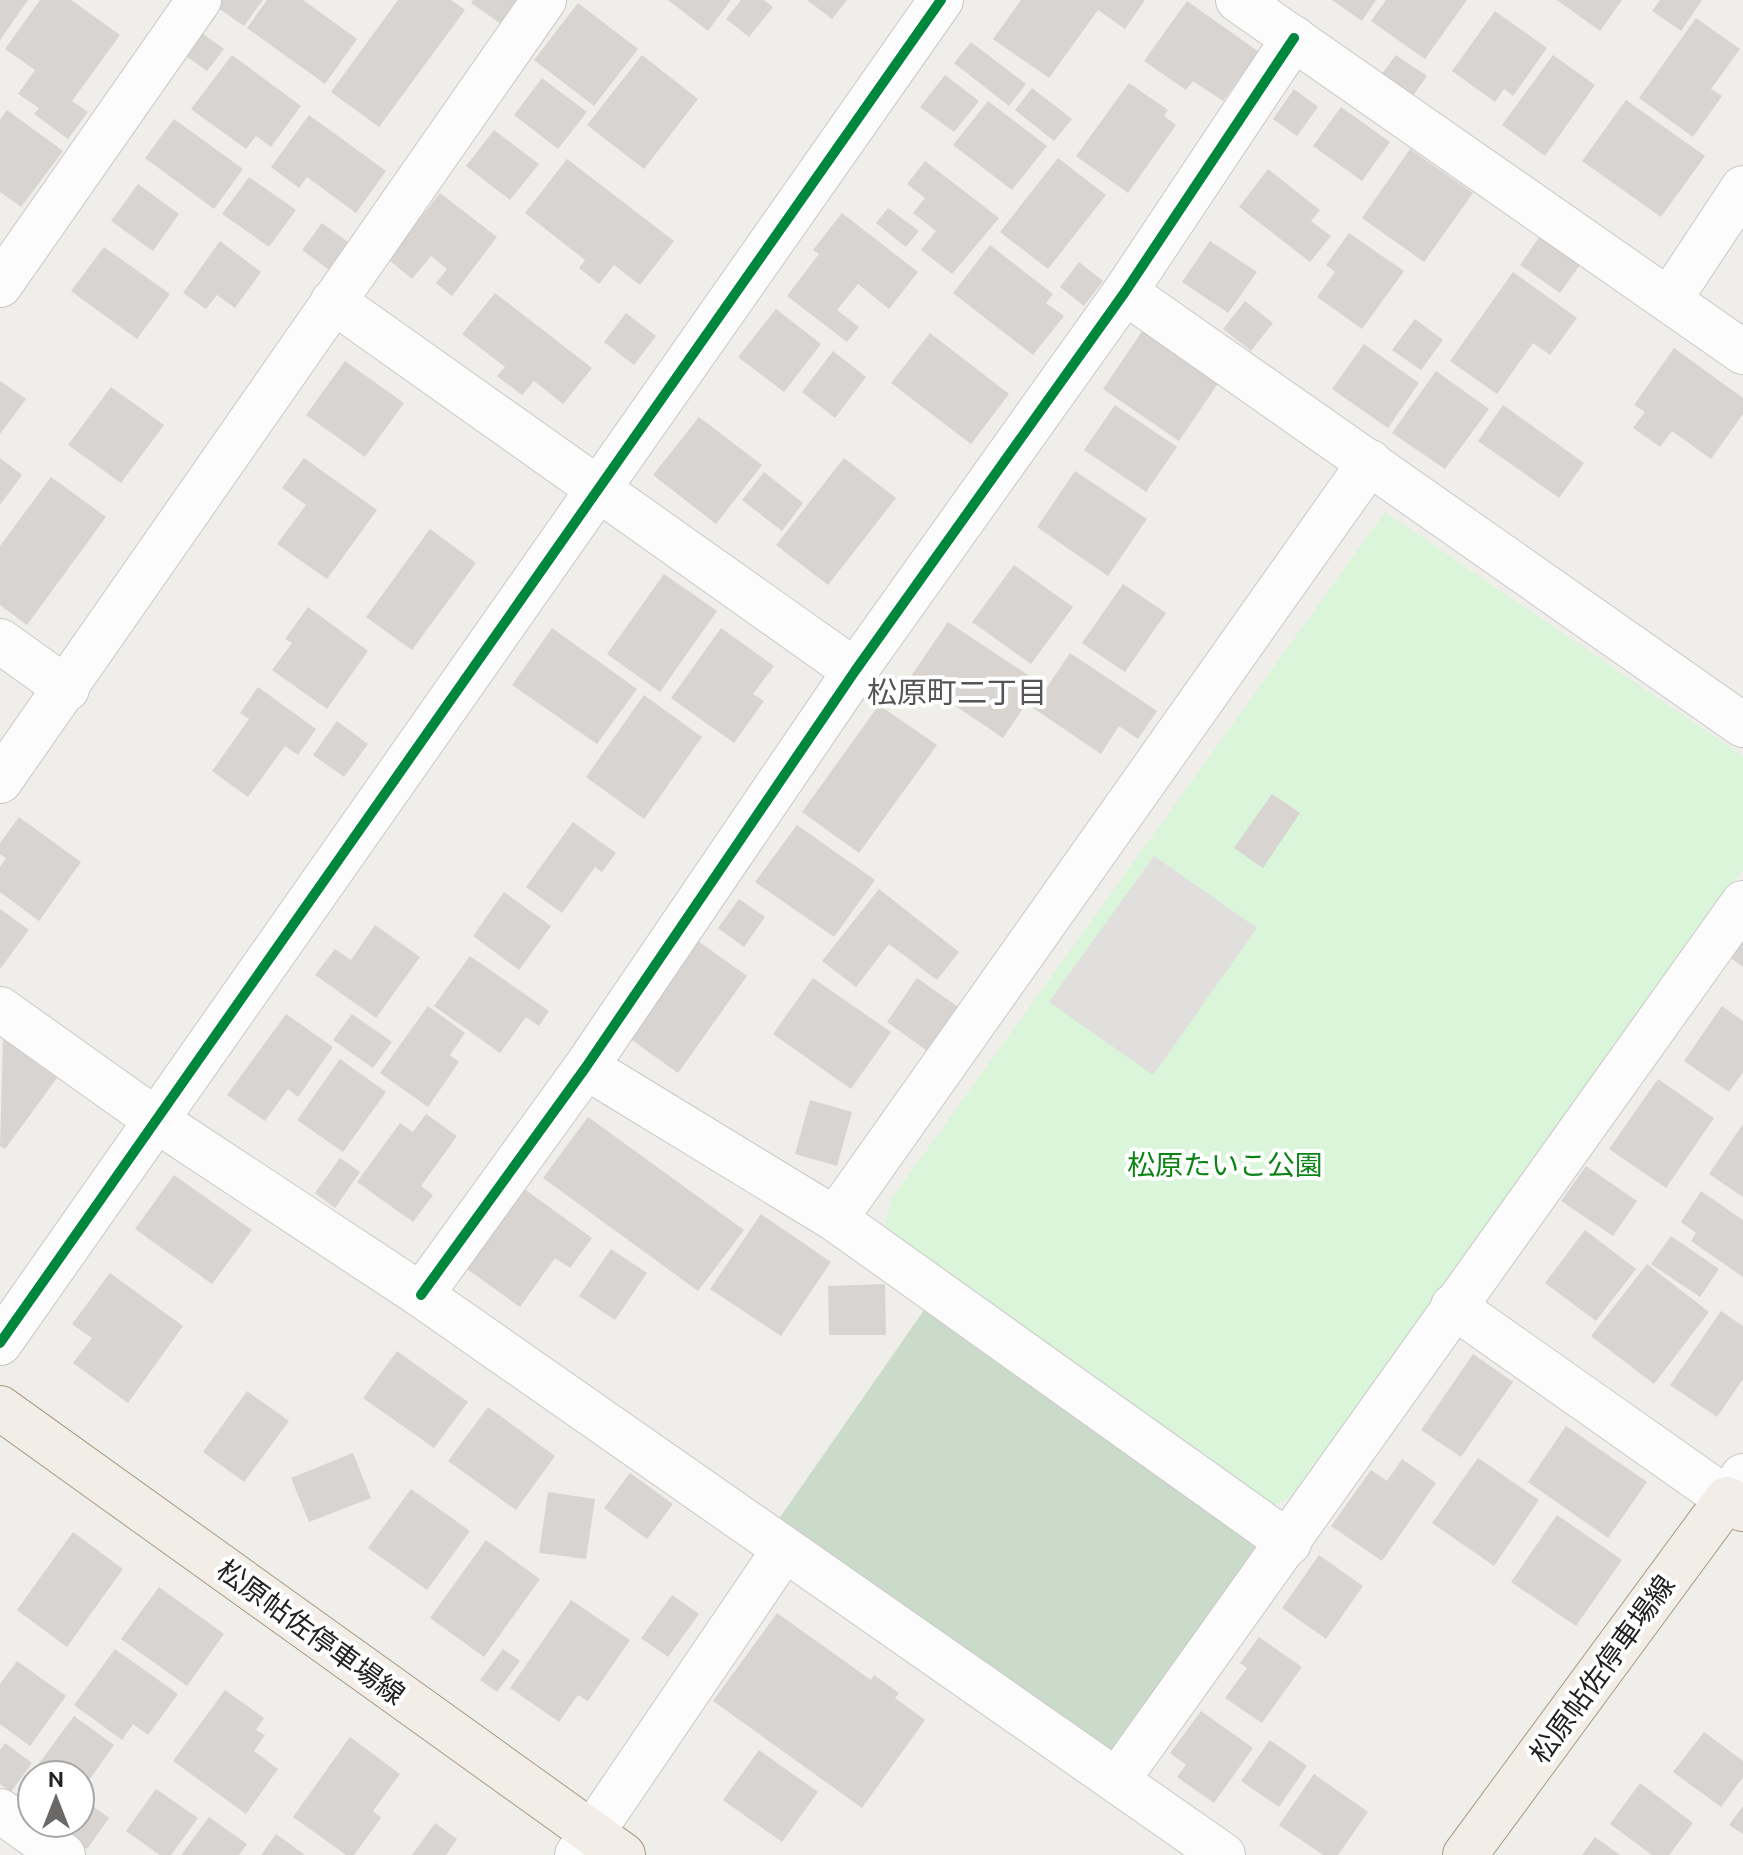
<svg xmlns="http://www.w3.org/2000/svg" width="1743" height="1855" viewBox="0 0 1743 1855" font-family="Ubuntu,'Noto Sans JP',sans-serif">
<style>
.cemetery{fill:#cadbca}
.park{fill:#daf5da}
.parking{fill:#e0dfde}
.building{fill:#d7d4d2}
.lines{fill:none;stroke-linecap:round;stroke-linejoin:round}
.minor-casing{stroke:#c9c8c7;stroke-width:46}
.major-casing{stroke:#a79c86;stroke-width:46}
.minor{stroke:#fdfcfc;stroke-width:44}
.major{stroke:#f3ede7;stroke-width:44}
.cycleway-casing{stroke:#fff;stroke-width:15}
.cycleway{stroke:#00873e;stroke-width:10}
.labels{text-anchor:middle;stroke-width:8;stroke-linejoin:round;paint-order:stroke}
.park-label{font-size:28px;fill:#0c8416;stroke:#fff}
.street-label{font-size:28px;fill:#222;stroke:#fff}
.neighbourhood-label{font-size:30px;fill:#555;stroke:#fff}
</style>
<rect width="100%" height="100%" fill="#f0eeeb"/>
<path class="cemetery" d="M924 1310 1260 1540 1110 1757 774 1526Z"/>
<path class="park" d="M1385 512 1743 756V869L1301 1492 1265 1510 882 1239 892 1198Z"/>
<path class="parking" d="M1154 856 1257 928 1153 1075 1049 1002Z"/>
<g class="building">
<path d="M0 0H28L0 40Z"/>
<path d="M40 0H71L120 35 72 101 88 112 68 139 34 114 39 108 18 94 35 70 5 49Z"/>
<path d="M218 0H263L244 26 214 5Z"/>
<path d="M267 0H303L357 39 325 84 247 28Z"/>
<path d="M398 0H451L465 10 379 127 331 92Z"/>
<path d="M473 0H519L501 24 471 3Z"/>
<path d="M668 0H731L708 31Z"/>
<path d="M741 0H764L773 7 749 37 726 19Z"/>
<path d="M807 0H847L832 19Z"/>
<path d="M1021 0H1145L1125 29 1098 10 1049 78 993 39Z"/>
<path d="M1332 0H1376L1362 21Z"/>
<path d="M1386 0H1467L1425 59 1371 21Z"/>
<path d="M1557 0H1622L1600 31Z"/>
<path d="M1660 0H1702L1681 31 1652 11Z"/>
<path d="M1187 1 1259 52 1223 101 1193 81 1186 90 1144 61Z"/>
<path d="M578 3 638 49 594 106 534 60Z"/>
<path d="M1495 11 1547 48 1513 96 1504 89 1495 102 1452 71Z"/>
<path d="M1696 18 1740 49 1711 89 1722 96 1693 137 1639 98Z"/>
<path d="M199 31 224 49 207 71 183 54Z"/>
<path d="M971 42 1026 84 1009 106 954 63Z"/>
<path d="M232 55 301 106 271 147 256 136 246 149 191 109Z"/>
<path d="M642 55 698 99 644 169 587 125Z"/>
<path d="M1396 55 1427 76 1412 97 1381 75Z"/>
<path d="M1553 55 1595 85 1545 156 1502 125Z"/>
<path d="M945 75 979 101 954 132 920 107Z"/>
<path d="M542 78 587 112 558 149 514 115Z"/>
<path d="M1129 83 1168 110 1164 116 1176 125 1128 193 1076 156Z"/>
<path d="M1032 88 1072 119 1054 141 1015 110Z"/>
<path d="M1294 89 1318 107 1297 136 1273 119Z"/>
<path d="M1626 100 1705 156 1661 217 1582 161Z"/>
<path d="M988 101 1047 146 1012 190 953 145Z"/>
<path d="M1341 107 1390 142 1362 181 1313 146Z"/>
<path d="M7 110 63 151 21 207 0 192V120Z"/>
<path d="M309 115 386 171 356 213 307 177 299 188 271 167Z"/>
<path d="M174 119 243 169 214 209 145 158Z"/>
<path d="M494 130 539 164 510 200 466 166Z"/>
<path d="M1410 149 1473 193 1424 262 1362 218Z"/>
<path d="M1058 158 1106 195 1048 269 1000 232Z"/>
<path d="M567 159 674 241 640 285 614 265 599 284 579 268 585 260 525 213Z"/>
<path d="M925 161 999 218 952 274 921 250 936 231 913 213 925 198 907 184Z"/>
<path d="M1268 169 1320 210 1311 221 1331 236 1310 262 1239 207Z"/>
<path d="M249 177 296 210 269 247 222 214Z"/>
<path d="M138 184 179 214 153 251 111 221Z"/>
<path d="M440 193 497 237 452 296 436 283 447 269 431 256 412 279 388 259Z"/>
<path d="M888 208 919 231 906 247 876 223Z"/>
<path d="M842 213 918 272 889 309 858 284 837 310 859 327 847 342 787 296 819 254 813 250Z"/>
<path d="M322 223 352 245 332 272 302 250Z"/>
<path d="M1349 233 1404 271 1362 329 1317 297 1335 272 1326 265Z"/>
<path d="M1540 236 1580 265 1560 293 1520 265Z"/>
<path d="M220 241 261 272 235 308 217 295 206 309 183 293Z"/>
<path d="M1210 241 1257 272 1228 313 1182 282Z"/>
<path d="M990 245 1053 294 1046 303 1064 316 1033 355 953 293Z"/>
<path d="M104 247 170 294 137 339 71 291Z"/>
<path d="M1079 262 1103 281 1084 306 1060 287Z"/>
<path d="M1513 272 1577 318 1550 355 1533 343 1497 394 1450 361Z"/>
<path d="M495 293 592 368 563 404 534 381 522 395 497 376 505 367 462 334Z"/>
<path d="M1245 301 1273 323 1251 351 1223 329Z"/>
<path d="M776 309 821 344 784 392 738 357Z"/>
<path d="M626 313 656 336 634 365 604 342Z"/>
<path d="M1415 319 1443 340 1421 370 1392 350Z"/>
<path d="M1143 330 1219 382 1179 441 1103 389Z"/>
<path d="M930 333 1009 394 971 444 891 383Z"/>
<path d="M1364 344 1419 383 1388 428 1332 389Z"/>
<path d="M1674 348 1743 398V414L1711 459 1672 431 1660 447 1633 428 1645 412 1634 405Z"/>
<path d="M833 351 866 377 835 418 802 392Z"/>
<path d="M345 361 404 403 365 457 306 415Z"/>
<path d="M1436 371 1489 409 1445 469 1392 433Z"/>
<path d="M0 381 26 399 0 434Z"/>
<path d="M111 387 164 425 121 483 68 445Z"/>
<path d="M1115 405 1177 447 1146 492 1084 450Z"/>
<path d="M1503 405 1584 463 1559 498 1478 441Z"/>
<path d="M699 417 762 465 716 524 653 475Z"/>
<path d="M0 458 22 475 0 505Z"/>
<path d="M304 458 377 510 327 579 277 544 306 505 282 488Z"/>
<path d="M844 458 896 498 828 585 776 545Z"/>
<path d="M1075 471 1147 519 1108 576 1037 527Z"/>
<path d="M764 472 803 503 782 531 742 500Z"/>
<path d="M51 477 106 517 27 625 0 605V546Z"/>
<path d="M430 529 476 563 412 650 366 617Z"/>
<path d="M1014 565 1073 607 1031 664 972 622Z"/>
<path d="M664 574 717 611 660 692 607 654Z"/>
<path d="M1123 584 1166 613 1125 672 1082 643Z"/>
<path d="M308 607 368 651 327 709 272 670 292 643 285 639Z"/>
<path d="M948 622 1040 683 1003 738 911 676Z"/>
<path d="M552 628 637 689 597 744 512 685Z"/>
<path d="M721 628 774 666 753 694 764 701 734 743 671 698Z"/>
<path d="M1070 653 1157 711 1138 739 1119 726 1101 754 1033 708Z"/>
<path d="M258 687 316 729 298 755 285 746 248 797 212 771 249 719 240 713Z"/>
<path d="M644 695 702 737 644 819 586 777Z"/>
<path d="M879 705 937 745 859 853 802 812Z"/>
<path d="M337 721 368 744 344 777 313 755Z"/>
<path d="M1272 794 1300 813 1263 868 1234 848Z"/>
<path d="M19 817 81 862 39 921 0 892V867L6 858 0 854V843Z"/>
<path d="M573 822 616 853 602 872 595 867 562 913 526 887Z"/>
<path d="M797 825 875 880 834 937 755 882Z"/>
<path d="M879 889 959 952 937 980 889 944 856 987 822 961Z"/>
<path d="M504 892 551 926 519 970 473 936Z"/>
<path d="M739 899 765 917 744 947 718 928Z"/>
<path d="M0 909 29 930 0 969Z"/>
<path d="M375 925 420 957 376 1018 315 975 335 949 351 960Z"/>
<path d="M1743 937V967L1729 957Z"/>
<path d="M698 941 747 976 678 1073 629 1038Z"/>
<path d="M470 956 549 1011 539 1026 526 1017 500 1053 434 1006Z"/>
<path d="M813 978 891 1032 851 1089 773 1034Z"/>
<path d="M917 978 961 1009 930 1053 887 1022Z"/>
<path d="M428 1006 465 1033 450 1055 459 1062 428 1107 380 1073Z"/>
<path d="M1722 1006 1743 1021V1072L1729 1092 1684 1061Z"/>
<path d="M286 1014 333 1047 298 1097 288 1089 265 1121 227 1095Z"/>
<path d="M352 1014 392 1042 373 1068 333 1040Z"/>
<path d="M3 1039 57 1078 5 1149 0 1146Z"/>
<path d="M340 1059 386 1092 343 1152 297 1120Z"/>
<path d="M1658 1079 1714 1118 1666 1188 1609 1149Z"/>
<path d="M810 1100 852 1112 837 1166 795 1154Z"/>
<path d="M426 1114 457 1136 421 1186 433 1195 413 1222 357 1182 400 1123 413 1132Z"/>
<path d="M588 1117 744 1230 698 1291 543 1178Z"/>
<path d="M1743 1124V1197L1709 1174Z"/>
<path d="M340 1158 360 1172 335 1208 315 1193Z"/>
<path d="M1586 1166 1637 1201 1613 1236 1561 1201Z"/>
<path d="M174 1175 252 1230 212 1284 135 1229Z"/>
<path d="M523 1188 592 1238 570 1268 555 1258 520 1307 464 1267Z"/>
<path d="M1701 1191 1743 1220V1277L1691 1241 1696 1233 1681 1222Z"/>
<path d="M761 1214 831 1262 781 1336 710 1289Z"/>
<path d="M1585 1230 1636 1269 1596 1321 1545 1283Z"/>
<path d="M1671 1236 1719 1269 1700 1297 1651 1264Z"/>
<path d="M611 1249 647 1273 615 1320 579 1296Z"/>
<path d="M1647 1264 1709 1312 1654 1384 1591 1336Z"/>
<path d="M110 1273 183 1326 128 1403 73 1363 92 1338 72 1324Z"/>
<path d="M885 1284 886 1335H829L828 1286Z"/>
<path d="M1721 1311 1743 1326V1379L1717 1417 1670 1385Z"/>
<path d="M397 1351 468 1402 434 1448 363 1398Z"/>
<path d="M1473 1354 1513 1382 1461 1457 1421 1430Z"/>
<path d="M247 1391 289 1421 244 1482 203 1452Z"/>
<path d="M488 1407 555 1456 516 1510 448 1461Z"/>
<path d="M1566 1426 1647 1482 1608 1538 1528 1482Z"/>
<path d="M353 1453 371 1498 309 1522 291 1478Z"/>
<path d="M1478 1458 1539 1500 1494 1566 1432 1523Z"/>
<path d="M1402 1459 1436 1483 1382 1561 1331 1526 1371 1470 1387 1481Z"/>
<path d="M630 1473 673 1504 647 1539 604 1508Z"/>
<path d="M411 1489 470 1531 427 1590 368 1548Z"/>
<path d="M548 1492 595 1499 586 1559 539 1553Z"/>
<path d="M1557 1515 1622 1560 1576 1626 1511 1582Z"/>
<path d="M73 1532 123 1569 67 1647 17 1610Z"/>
<path d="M486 1540 540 1579 484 1657 430 1618Z"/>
<path d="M1319 1555 1363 1586 1326 1639 1282 1608Z"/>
<path d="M159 1587 224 1634 187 1686 121 1639Z"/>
<path d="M672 1595 699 1614 668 1657 641 1638Z"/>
<path d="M571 1600 630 1640 588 1701 578 1695 559 1722 510 1688Z"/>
<path d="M777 1613 871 1680 874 1675 899 1693 895 1698 925 1720 862 1808 713 1701Z"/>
<path d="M1259 1637 1302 1667 1262 1723 1225 1698 1247 1668 1240 1663Z"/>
<path d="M115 1649 178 1694 148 1735 133 1724 122 1740 74 1705Z"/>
<path d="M503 1649 520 1661 497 1692 480 1680Z"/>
<path d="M17 1661 66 1696 30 1746 0 1724V1684Z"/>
<path d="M225 1690 264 1718 256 1730 265 1735 254 1751 278 1769 246 1814 173 1761Z"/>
<path d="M1201 1711 1253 1748 1214 1803 1177 1777 1186 1765 1170 1753Z"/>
<path d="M74 1716 114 1745 80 1793V1775L29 1777Z"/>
<path d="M1704 1732 1743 1761V1777L1721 1807 1673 1772Z"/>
<path d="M350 1737 400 1774 373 1811 381 1818 354 1855H346L293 1817Z"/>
<path d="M1270 1740 1307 1766 1279 1807 1241 1781Z"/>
<path d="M5 1743 32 1763 11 1792 0 1784V1750Z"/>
<path d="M759 1750 818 1792 782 1842 723 1800Z"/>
<path d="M1314 1774 1368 1812 1338 1855H1323L1279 1825Z"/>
<path d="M1640 1783 1693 1823 1669 1855H1652L1610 1824Z"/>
<path d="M156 1789 198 1818 171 1855H160L126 1831Z"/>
<path d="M84 1800 109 1818 87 1849 61 1831 67 1823H80Z"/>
<path d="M1743 1806V1834L1729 1825Z"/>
<path d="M209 1817 247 1844 239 1855H181Z"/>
<path d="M435 1823 457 1839 446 1855H412Z"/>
<path d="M276 1834 305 1855H261Z"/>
<path d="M1595 1837 1620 1855H1582Z"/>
</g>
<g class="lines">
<defs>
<g id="minor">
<path d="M1238 0 1743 352"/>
<path d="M0 285 199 0"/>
<path d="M1125 292 1743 725"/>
<path d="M1669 300 1743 188"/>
<path d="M333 301 855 671"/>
<path d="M0 641 67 689"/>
<path d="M0 781 544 0"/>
<path d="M0 1009 156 1120 421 1295 1223 1855"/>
<path d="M586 1067 835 1219 1289 1543"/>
<path d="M835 1219 1370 462"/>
<path d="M421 1295 586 1067 855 671 1125 292 1294 38"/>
<path d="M1453 1306 1727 1499 1743 1476"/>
<path d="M0 1343 941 0"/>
<path d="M1118 1779 1743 903"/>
<path d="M0 1811 63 1855"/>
<path d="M577 1855 784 1550"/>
</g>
<g id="major">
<path d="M0 1408 623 1855"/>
<path d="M1465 1855 1727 1499 1743 1509"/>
</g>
</defs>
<use href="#minor" class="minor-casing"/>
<use href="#major" class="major-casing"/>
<use href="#minor" class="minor"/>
<use href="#major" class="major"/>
<defs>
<g id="cycleway">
<path d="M421 1295 586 1067 855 671 1125 292 1294 38"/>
<path d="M0 1343 941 0"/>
</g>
</defs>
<use href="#cycleway" class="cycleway-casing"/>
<use href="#cycleway" class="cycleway"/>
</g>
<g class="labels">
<g class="park-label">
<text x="1225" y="1175">松原たいこ公園</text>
</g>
<g class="street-label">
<text transform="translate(311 1632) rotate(36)" y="10">松原帖佐停車場線</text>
<text transform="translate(1602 1669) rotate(-54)" y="10">松原帖佐停車場線</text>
</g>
<g class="neighbourhood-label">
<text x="957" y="703">松原町二丁目</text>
</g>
</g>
<g transform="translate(56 1799)"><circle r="38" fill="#ffffff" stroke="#a7a7a7" stroke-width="2"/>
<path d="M0-6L14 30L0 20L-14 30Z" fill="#6a6968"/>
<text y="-12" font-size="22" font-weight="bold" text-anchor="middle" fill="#222222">N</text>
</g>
</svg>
